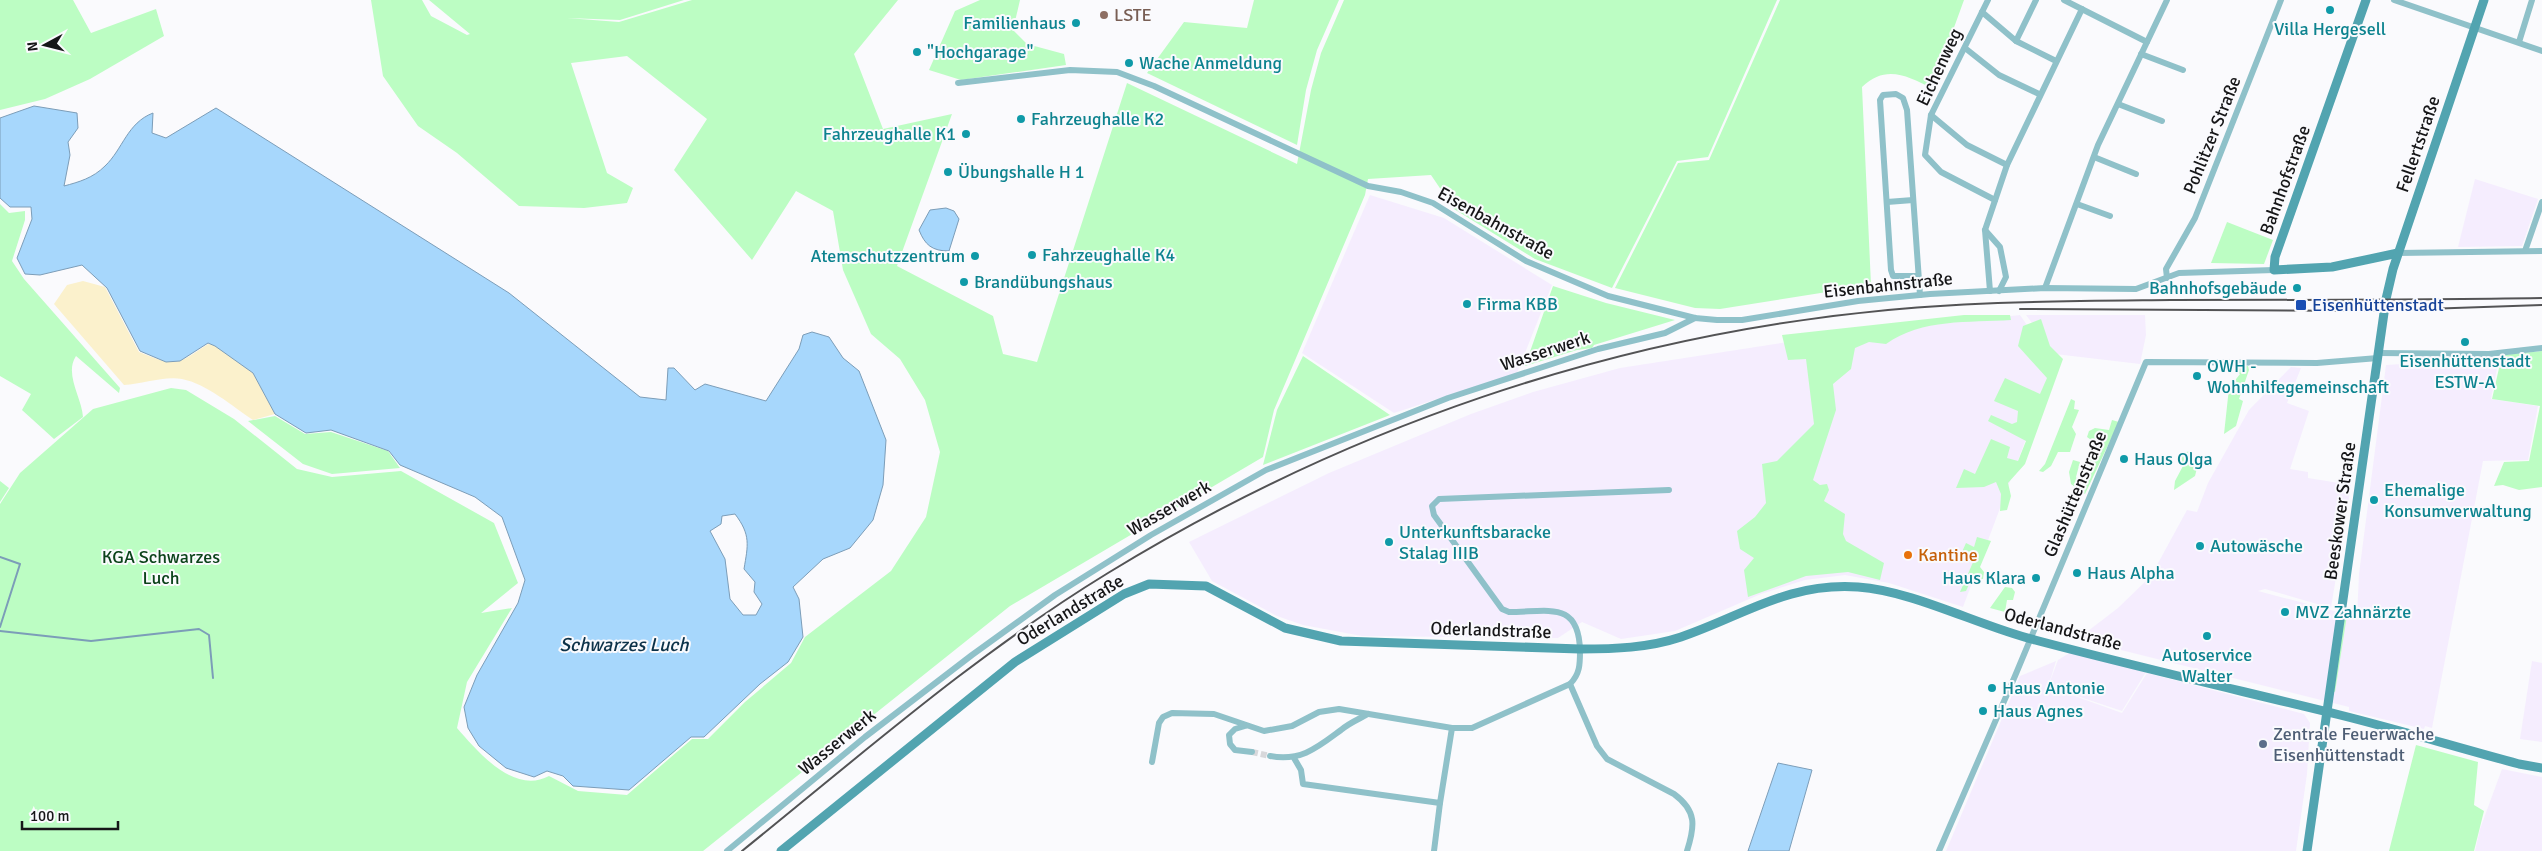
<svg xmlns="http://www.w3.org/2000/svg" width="2542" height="851" viewBox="0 0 2542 851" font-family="Signika,sans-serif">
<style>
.commercial{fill:#f5edfe}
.green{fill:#bcfdc3}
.sand{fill:#fbf1cc}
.water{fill:#a7d7fc;stroke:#7c9db8;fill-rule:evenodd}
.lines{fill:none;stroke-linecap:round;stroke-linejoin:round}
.stream{stroke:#7c9db8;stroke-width:2}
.street-tunnel{stroke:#d8d8db;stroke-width:6;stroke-dasharray:6 3;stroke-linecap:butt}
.street{stroke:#8fc1c9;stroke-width:6}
.secondary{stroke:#52a4b0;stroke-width:9}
.rail{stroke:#535355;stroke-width:2}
.culture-dot{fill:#0f9aa8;stroke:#fafafd;stroke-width:2}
.education-dot{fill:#8d6e63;stroke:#fafafd;stroke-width:2}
.transit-dot{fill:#1a4fb4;stroke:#fafafd;stroke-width:2}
.food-dot{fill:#e8710a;stroke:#fafafd;stroke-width:2}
.service-dot{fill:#5c6f8a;stroke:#fafafd;stroke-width:2}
.labels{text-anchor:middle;stroke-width:4;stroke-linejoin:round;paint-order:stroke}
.education-label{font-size:18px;fill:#785e54;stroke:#fafafd;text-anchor:start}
.culture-label{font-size:18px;fill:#0d838f;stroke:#fafafd;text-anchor:start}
.street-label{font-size:18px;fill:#161618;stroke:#fafafd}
.transit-label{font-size:18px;fill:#164399;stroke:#fafafd;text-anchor:start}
.food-label{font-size:18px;fill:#c56008;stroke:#fafafd;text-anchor:start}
.park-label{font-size:18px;fill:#0b431a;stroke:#fafafd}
.service-label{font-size:18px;fill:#4e5e75;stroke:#fafafd;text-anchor:start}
.water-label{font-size:19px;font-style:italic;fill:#0c3249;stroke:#fafafd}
</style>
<rect width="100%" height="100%" fill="#fafafd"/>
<g class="commercial">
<path d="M2475 179 2538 199 2522 246 2458 247Z"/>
<path d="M1370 195 1444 218 1552 285 1517 373 1394 413 1302 353Z"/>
<path d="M2020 315 2054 364 1963 607 1889 583 1845 575 1805 580 1761 594 1675 631 1621 639 1582 622 1558 638 1362 636 1303 625 1277 616 1212 581 1189 542 1329 473 1471 414 1533 392 1620 368 1833 335Z"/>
<path d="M2026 315H2145L2146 335 2140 364 2055 354Z"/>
<path d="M2499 358 2491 399 2538 406 2528 460 2483 461 2432 728 2425 726 2424 729 2349 711V707L2081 640 2084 634 2118 608 2151 576 2187 510 2197 512 2208 483 2249 410 2291 367 2301 368 2287 403 2309 411 2290 469 2308 472V478L2351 485 2331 608 2265 589 2258 591 2357 617 2359 574 2386 365Z"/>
<path d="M2071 652 2146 672 2122 711 2047 686 2122 713 2147 673 2304 714 2310 723 2307 774 2296 851H1946L2020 676 2056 661 2049 684 2058 660Z"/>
<path d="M2532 661 2542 663V742L2520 739Z"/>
<path d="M2502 769 2542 777V851H2475L2480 829Z"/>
</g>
<g class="green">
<path d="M0 0H73L91 33 156 9 164 36 90 79 45 99 0 110Z"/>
<path d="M371 0H422L431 16 467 35 470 34 429 0H684L620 20 567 18 619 22 692 0H898L854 54 883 129 952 114 897 266 993 316 1003 354 1037 362 1127 83 1297 164 1311 90 1321 53 1344 0H1777L1708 157 1677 161 1612 288 1535 259 1454 209 1431 175 1368 179 1365 195 1274 410 1263 457 1010 606 703 851H0V504L20 473 93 409 171 388 186 390 234 419 297 469 332 477 401 471 494 523 518 583 481 613 512 608 467 682 457 728C478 752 514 795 549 776L578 791 627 795 692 739H708L745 702 791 663 805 637 891 571 926 517 940 452 925 400 900 359 871 334 843 270 833 211 796 191 752 260 674 170 707 119 627 56 571 63 607 173 633 188 627 203 584 208 519 206 457 153 418 126 383 76Z"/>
<path d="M980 0H1020L1013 30 1027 44 1064 54 1066 65 961 80 929 70 955 11Z"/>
<path d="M1254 0H1339L1317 50 1306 90 1297 145 1147 73 1184 22 1247 28Z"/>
<path d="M1780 0H1964L1932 88C1907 76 1886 64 1862 87L1871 285 1720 309 1695 308 1615 288 1678 163 1709 160Z"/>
<path d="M0 204 9 213 25 211V220L12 261 24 279 120 388 119 393 76 356C64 374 82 398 83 417L54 439 22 410 31 394 0 376Z"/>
<path d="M2227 222 2273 240 2264 264 2211 263Z"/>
<path d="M1553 286 1606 303 1675 320 1594 345 1592 348 1577 350 1525 366Z"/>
<path d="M1964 315H2010L2011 320C1969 323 1922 318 1886 344L1869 342 1855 348 1851 369 1833 384 1836 410 1813 480 1820 485 1827 484 1829 490 1824 501 1845 514 1843 534 1846 541 1884 563 1880 580 1848 572 1806 576 1748 597 1744 570 1754 558 1740 549 1737 531 1755 517 1766 503 1762 464 1777 461 1814 424 1806 359 1788 360 1782 335Z"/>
<path d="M2041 319 2050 346 2063 359 2025 464 2008 483 2011 496 2007 510 2000 511 2001 494 1996 482 1984 487 1956 488 1964 469 1975 474 1991 439 2010 447 2007 458 2018 461 2026 441 1988 421 1991 415 2012 424 2017 422 2018 411 1994 401 2005 378 2040 394 2047 378 2018 346 2023 326Z"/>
<path d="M2542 351V487L2519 490 2503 485 2494 486 2504 462 2529 461 2540 406 2492 399 2502 355Z"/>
<path d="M1303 356 1390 415 1263 465 1277 410Z"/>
<path d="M2237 365 2248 366 2249 370 2239 399 2243 401 2236 426 2224 434 2229 388 2240 374 2235 370Z"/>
<path d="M2071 399 2075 401 2074 409 2079 410 2072 427 2076 434 2070 452H2058L2051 466 2043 472 2039 471 2045 464Z"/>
<path d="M275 416 305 434 331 432 388 451 400 468 332 474 303 464 248 421Z"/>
<path d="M2112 420 2119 422 2085 494 2071 484 2069 472 2073 460 2080 462 2076 477 2079 483H2082L2094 442 2087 437 2089 431 2095 428 2109 430Z"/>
<path d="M2190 451 2197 468 2195 476 2174 490 2175 481 2183 466 2177 455Z"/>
<path d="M0 481 9 488 0 502Z"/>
<path d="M1977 537 1991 541 1980 567 1984 572 1983 579 1972 578 1966 591 1960 592 1974 560 1961 554 1966 543 1974 547Z"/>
<path d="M2005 587 2012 588 2015 592 2013 600H2007L2005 612 1990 608Z"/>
<path d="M2346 609H2348L2335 692 2333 691Z"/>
<path d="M2416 745 2478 762 2474 805 2484 811 2474 851H2389Z"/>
</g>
<path class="sand" d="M83 281 105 287 139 352C176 367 175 366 208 344L214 345 253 373 275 414 253 420C232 406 207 384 182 379 163 376 143 384 124 385L54 304 67 285Z"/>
<g class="water">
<path d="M34 106 77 113 78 128 68 142 70 155 64 186C79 182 93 178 105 166 123 149 127 123 153 113L152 133 166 138 216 108 509 293 640 397 666 400 668 368H674L695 390 705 384 766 401 799 349 803 335 812 332 829 337 843 358 859 371 886 440 883 485 873 520 850 548 823 559 793 587 799 599 803 637 788 662 760 684 704 737H691L629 790 573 786 563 776 547 771 534 777 506 768 479 746 468 728 464 707 477 675 518 603 525 580 502 517 475 497 400 465 389 451 331 430 306 433 275 414 253 373 215 346 208 343 180 361 166 362 140 351 107 288 82 265 40 275 25 274 17 258 32 219 31 207H10L0 198V118ZM735 514C751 535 748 545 744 569L755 582 754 592 762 604 756 615H743L730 599 725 559 710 531 721 524 722 516Z"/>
<path d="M946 208 954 211 959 219 949 251C932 251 925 245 919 230L930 210Z"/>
<path d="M1778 763 1812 770 1789 851H1748Z"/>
</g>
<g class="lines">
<g class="stream">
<path d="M0 557 20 564 0 627"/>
<path d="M0 631 91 641 199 629 209 635 213 678"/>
</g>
<path class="street-tunnel" d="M1252 752 1270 756"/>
<g class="street">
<path d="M1988 0 1931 115 1925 155 1941 172 1995 200"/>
<path d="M2064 0 2147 42"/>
<path d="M2394 0 2542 51"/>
<path d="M1982 12 2016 41 2056 61"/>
<path d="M2016 41 2036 0"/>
<path d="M2519 42 2532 0"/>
<path d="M1965 48 1999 75 2039 94"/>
<path d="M2141 54 2183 70"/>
<path d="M958 83 1070 70 1117 72 1154 86 1368 186 1401 192 1433 203 1526 261 1608 296 1695 318 1717 320H1742L1858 301 1930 294 2045 288 2136 289 2179 273 2274 270"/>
<path d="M2118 104 2162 121"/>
<path d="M1931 115 1967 145 2007 165"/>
<path d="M2094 157 2136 174"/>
<path d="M1887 202 1913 200"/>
<path d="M2077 204 2110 216"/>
<path d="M1985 230 2000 247 2006 277 1999 291"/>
<path d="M2525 251 2542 202"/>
<path d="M2398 253 2542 251"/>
<path d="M1918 276H1893L1891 270 1880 100 1883 95 1896 94 1903 98 1907 110 1920 295"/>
<path d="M2167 278 2166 269 2195 218 2281 0"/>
<path d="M2045 288 2098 145 2167 0"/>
<path d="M1990 291 1985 230 2007 165 2082 9"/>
<path d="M2379 353 2489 354 2542 348"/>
<path d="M1570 684 1597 746 1607 759 1674 794C1697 811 1695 826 1687 851"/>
<path d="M1245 726 1235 729 1229 735 1230 744 1235 750 1252 752"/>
<path d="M1270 756C1301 762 1318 747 1341 730 1349 723 1359 719 1368 714"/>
<path d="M1294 758 1301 770 1303 784 1440 803 1452 728"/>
<path d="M1152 762 1159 723 1163 717 1172 713 1214 714 1264 731 1292 726 1319 712 1339 709 1452 728H1472L1570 684C1580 674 1580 664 1580 651 1579 600 1548 612 1509 612L1502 609 1434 515 1432 506 1439 499 1669 490"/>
<path d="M727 851 865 737 972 655 1055 595 1151 535 1266 470 1448 398 1598 349 1665 333 1695 318"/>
<path d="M1434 851 1440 803"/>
<path d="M1939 851 2015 676 2146 362 2317 363 2378 358"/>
</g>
<g class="secondary">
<path d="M2366 0 2275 257 2274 270 2332 267 2398 253"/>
<path d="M781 851 1015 662 1124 594 1149 584 1206 586 1285 628 1341 641 1580 649C1614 649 1648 648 1681 637 1743 616 1788 582 1858 587 1914 591 1979 626 2035 640 2137 667 2238 690 2340 715 2400 730 2459 748 2519 764L2542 768"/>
<path d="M2307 851 2386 299 2393 269 2484 0"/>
</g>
<g class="rail">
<path d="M2020 309 2367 311 2542 305"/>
<path d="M742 851C861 755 977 653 1108 573 1345 428 1610 336 1888 310 1982 301 2076 301 2171 300 2294 300 2418 300 2542 298"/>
</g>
</g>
<g class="culture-dot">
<circle cx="2330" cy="10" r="5"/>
<circle cx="1076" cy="23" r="5"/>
<circle cx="917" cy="52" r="5"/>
<circle cx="1129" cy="63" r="5"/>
<circle cx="1021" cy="119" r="5"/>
<circle cx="966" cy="134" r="5"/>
<circle cx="948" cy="172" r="5"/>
<circle cx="1032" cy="255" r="5"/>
<circle cx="975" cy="256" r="5"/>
<circle cx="964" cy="282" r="5"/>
<circle cx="2297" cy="288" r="5"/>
<circle cx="1467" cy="304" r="5"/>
<circle cx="2465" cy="342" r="5"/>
<circle cx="2197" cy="376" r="5"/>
<circle cx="2124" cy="459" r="5"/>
<circle cx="2374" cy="500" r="5"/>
<circle cx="1389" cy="542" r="5"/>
<circle cx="2200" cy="546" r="5"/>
<circle cx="2077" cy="573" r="5"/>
<circle cx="2036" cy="578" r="5"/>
<circle cx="2285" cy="612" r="5"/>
<circle cx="2207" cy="636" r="5"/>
<circle cx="1992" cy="688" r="5"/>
<circle cx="1983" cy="711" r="5"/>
</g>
<circle class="education-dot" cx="1104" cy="15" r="5"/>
<rect class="transit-dot" x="2295" y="299" width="12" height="12" rx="2.5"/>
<circle class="food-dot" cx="1908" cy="555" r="5"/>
<circle class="service-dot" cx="2263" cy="744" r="5"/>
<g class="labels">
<g class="education-label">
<text x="1114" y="21">LSTE</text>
</g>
<g class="culture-label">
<text x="1066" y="29" text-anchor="end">Familienhaus</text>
<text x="2330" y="35" text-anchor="middle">Villa Hergesell</text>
<text x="927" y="58">"Hochgarage"</text>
<text x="1139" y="69">Wache Anmeldung</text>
<text x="1031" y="125">Fahrzeughalle K2</text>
<text x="956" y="140" text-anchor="end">Fahrzeughalle K1</text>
<text x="958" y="178">Übungshalle H 1</text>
<text x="1042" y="261">Fahrzeughalle K4</text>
<text x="965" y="262" text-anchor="end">Atemschutzzentrum</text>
<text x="974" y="288">Brandübungshaus</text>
<text x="2287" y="294" text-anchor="end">Bahnhofsgebäude</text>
<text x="1477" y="310">Firma KBB</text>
<text x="2465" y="367" text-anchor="middle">Eisenhüttenstadt<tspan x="2465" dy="21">ESTW-A</tspan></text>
<text x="2207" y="372">OWH -<tspan x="2207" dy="21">Wohnhilfegemeinschaft</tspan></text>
<text x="2134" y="465">Haus Olga</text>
<text x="2384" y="496">Ehemalige<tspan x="2384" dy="21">Konsumverwaltung</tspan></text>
<text x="1399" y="538">Unterkunftsbaracke<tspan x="1399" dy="21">Stalag IIIB</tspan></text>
<text x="2210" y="552">Autowäsche</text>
<text x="2087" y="579">Haus Alpha</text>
<text x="2026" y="584" text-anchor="end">Haus Klara</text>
<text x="2295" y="618">MVZ Zahnärzte</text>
<text x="2207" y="661" text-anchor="middle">Autoservice<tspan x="2207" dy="21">Walter</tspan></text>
<text x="2002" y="694">Haus Antonie</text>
<text x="1993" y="717">Haus Agnes</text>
</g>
<g class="street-label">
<text transform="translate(1939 67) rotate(-65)" y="6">Eichenweg</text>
<text transform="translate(2212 135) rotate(-68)" y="6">Pohlitzer Straße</text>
<text transform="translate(2418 144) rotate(-71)" y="6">Fellertstraße</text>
<text transform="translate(2285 180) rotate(-70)" y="6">Bahnhofstraße</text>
<text transform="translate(1496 223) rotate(29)" y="6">Eisenbahnstraße</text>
<text transform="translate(1888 285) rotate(-6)" y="6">Eisenbahnstraße</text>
<text transform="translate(1545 351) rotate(-18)" y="6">Wasserwerk</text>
<text transform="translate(2075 494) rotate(-67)" y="6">Glashüttenstraße</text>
<text transform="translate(1169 508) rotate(-30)" y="6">Wasserwerk</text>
<text transform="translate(2340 511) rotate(-82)" y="6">Beeskower Straße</text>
<text transform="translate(1070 610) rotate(-31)" y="6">Oderlandstraße</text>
<text transform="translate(2063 629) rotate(15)" y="6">Oderlandstraße</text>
<text transform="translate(1491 630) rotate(2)" y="6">Oderlandstraße</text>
<text transform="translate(837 742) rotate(-39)" y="6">Wasserwerk</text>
</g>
<g class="transit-label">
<text x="2312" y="311">Eisenhüttenstadt</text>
</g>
<g class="food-label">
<text x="1918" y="561">Kantine</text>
</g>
<g class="park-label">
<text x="161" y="563">KGA Schwarzes<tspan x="161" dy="21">Luch</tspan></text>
</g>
<g class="service-label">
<text x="2273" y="740">Zentrale Feuerwache<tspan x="2273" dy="21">Eisenhüttenstadt</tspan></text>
</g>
<g class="water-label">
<text x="624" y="651">Schwarzes Luch</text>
</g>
</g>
<g transform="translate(45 45) rotate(263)" stroke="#fafafd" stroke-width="4" paint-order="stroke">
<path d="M0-4L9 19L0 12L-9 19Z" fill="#161618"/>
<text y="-8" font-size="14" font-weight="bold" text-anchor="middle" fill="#161618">N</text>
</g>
<path d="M22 821v8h96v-8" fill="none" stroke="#161618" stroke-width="2.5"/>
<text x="30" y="821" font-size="15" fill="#161618" stroke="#fafafd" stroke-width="4" paint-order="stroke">100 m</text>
</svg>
